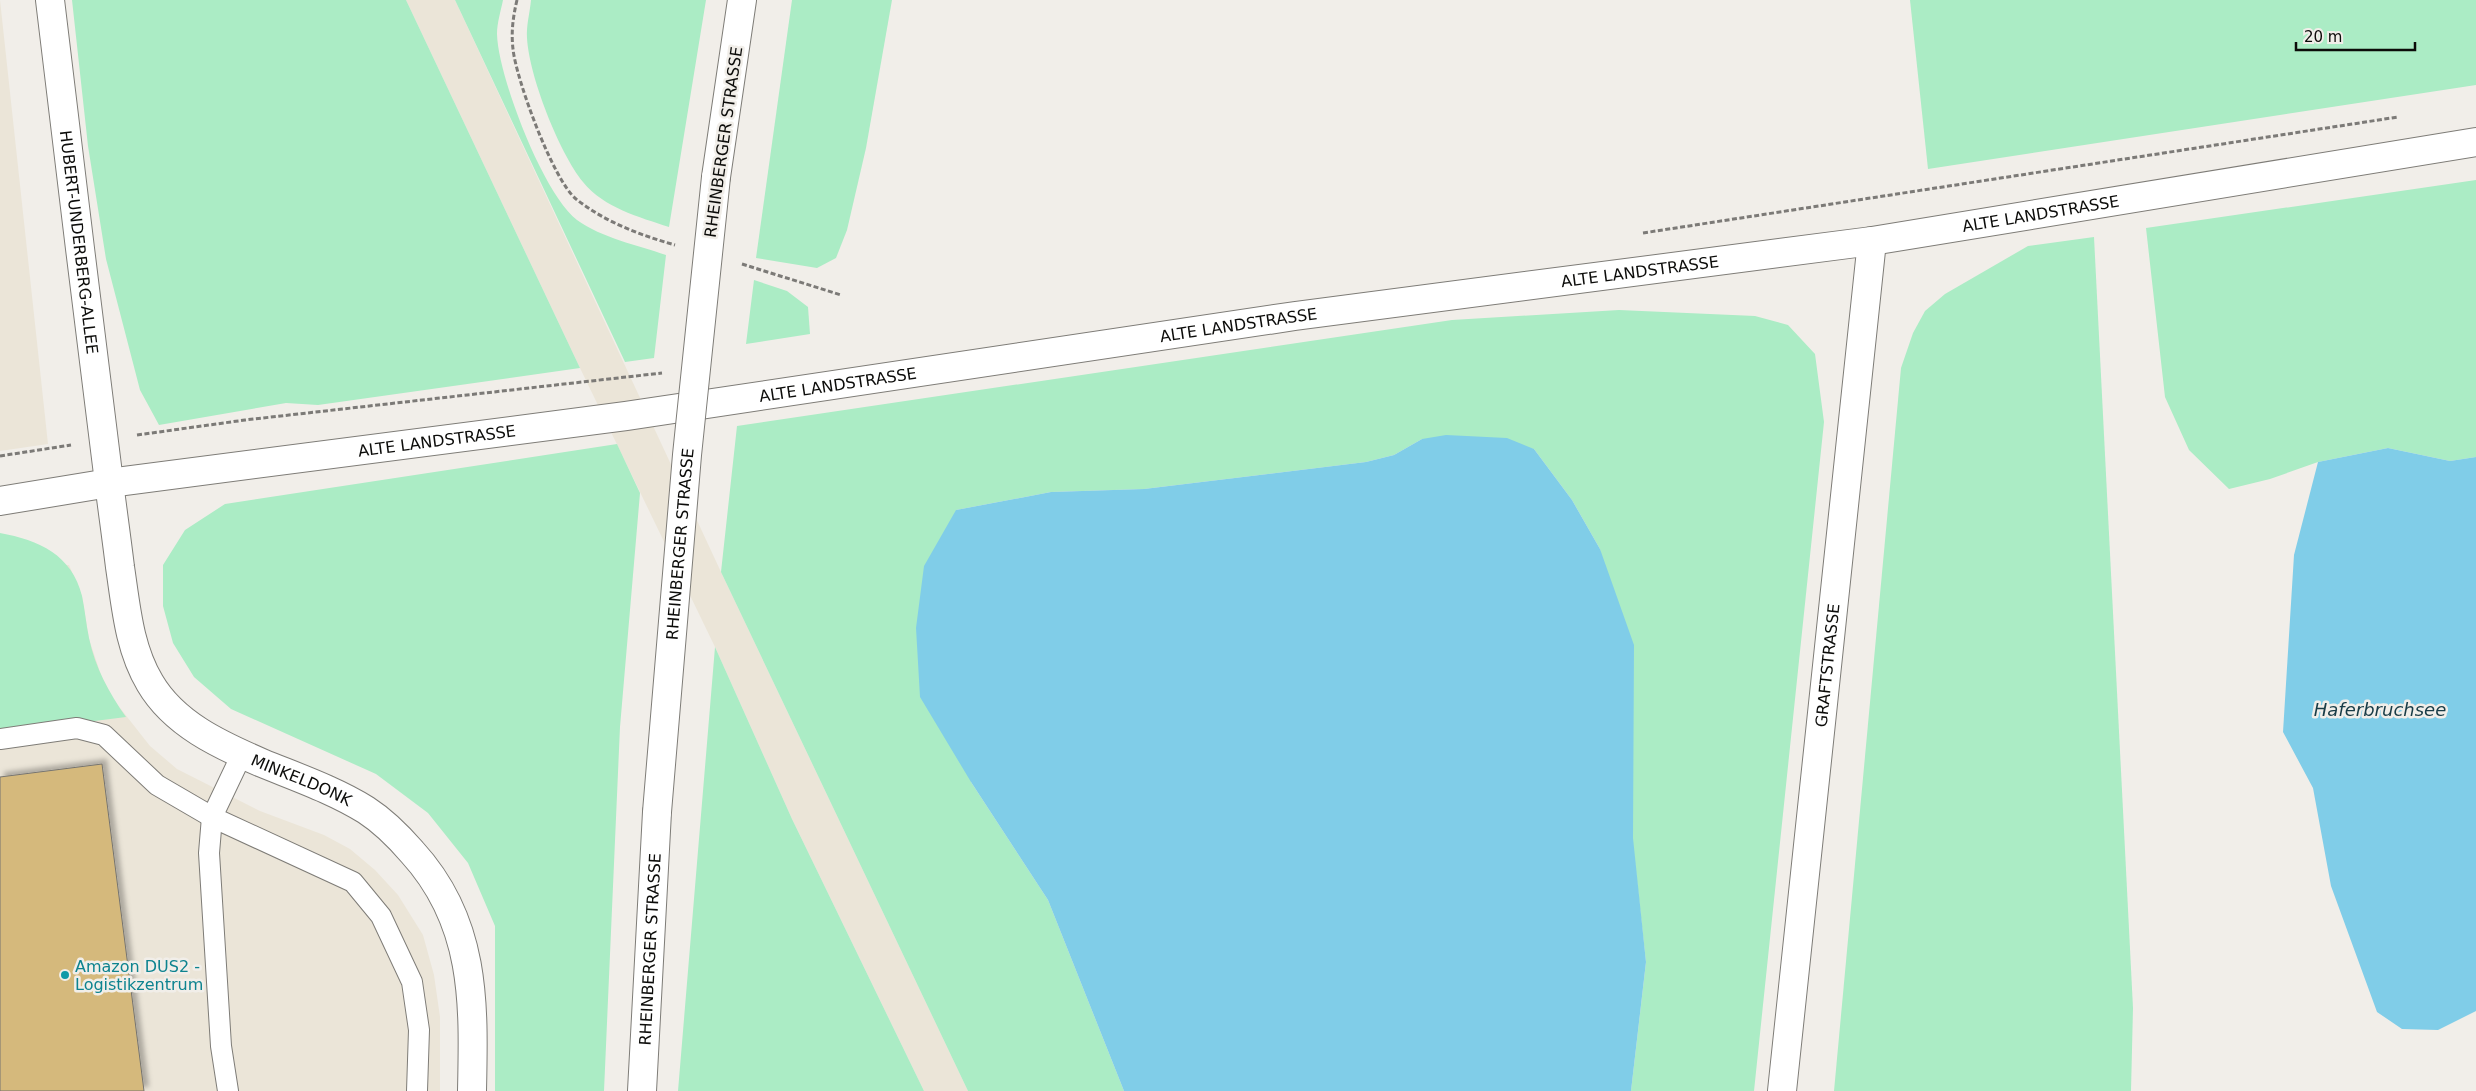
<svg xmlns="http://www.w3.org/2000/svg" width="2476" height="1091" viewBox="0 0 2476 1091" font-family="'DejaVu Sans',sans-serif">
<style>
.built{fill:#ebe5d8}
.green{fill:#abecc5}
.water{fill:#80cde8}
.building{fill:#d5b97c;stroke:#777570;filter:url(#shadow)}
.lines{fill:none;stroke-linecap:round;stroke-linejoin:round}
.lane-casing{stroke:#7e7c77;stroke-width:22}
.street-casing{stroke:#7e7c77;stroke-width:30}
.secondary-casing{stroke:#7e7c77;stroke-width:30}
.path{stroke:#7c7a77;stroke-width:3;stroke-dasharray:5 2.5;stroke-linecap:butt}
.lane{stroke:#fff;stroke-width:20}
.street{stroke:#fff;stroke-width:28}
.secondary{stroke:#fff;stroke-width:28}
.secondary-bridge-casing{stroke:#7e7c77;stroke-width:30;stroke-linecap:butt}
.secondary-bridge{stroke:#fff;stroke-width:28}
.culture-dot{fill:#0f9aa8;stroke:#f1eee9;stroke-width:2}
.labels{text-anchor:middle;stroke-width:5;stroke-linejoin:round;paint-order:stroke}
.street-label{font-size:16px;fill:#0c0c0a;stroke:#f1eee9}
.culture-label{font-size:16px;fill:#0d838f;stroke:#f1eee9;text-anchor:start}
.water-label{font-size:18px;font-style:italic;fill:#183c47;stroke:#f1eee9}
</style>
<defs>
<filter id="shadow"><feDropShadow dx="4.5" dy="-4.5" stdDeviation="2.5" flood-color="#0004"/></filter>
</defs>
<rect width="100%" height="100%" fill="#f1eee9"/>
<g class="built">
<path d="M0 0 48 444 0 451Z"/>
<path d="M406 0H455L721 572 968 1091H924L792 819 715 647 580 368Z"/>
<path d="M0 564 69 565 82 596 89 639 101 675 113 699 150 746 177 769 260 811 324 835 350 849 375 870 398 895 423 935 434 975 440 1017V1091H0Z"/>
</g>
<g class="green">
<path d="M72 0H406L580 368 318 405 286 403 159 425 140 390 106 259 88 146Z"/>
<path d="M455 0H503C501 10 497 23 497 34 498 76 543 194 577 220 602 238 637 245 666 255L654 358 625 362Z"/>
<path d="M531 0H706L669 227C639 217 604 208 583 182 559 152 529 76 527 38 526 26 530 12 531 0Z"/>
<path d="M792 0H892L866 148 847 230 836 258 817 268 756 258Z"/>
<path d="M1910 0H2476V85L1928 169Z"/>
<path d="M2476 180V457L2450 461 2388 448 2318 462 2270 479 2229 489 2189 450 2165 397 2146 228Z"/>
<path d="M2094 237 2133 1008 2131 1091H1834L1901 368 1913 333 1925 311 1945 294 2028 246Z"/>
<path d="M754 280 787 291 808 307 810 334 746 344Z"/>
<path d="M1619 310 1755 316 1788 325 1815 354 1824 422 1754 1091H1631L1646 962 1600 549 1572 500 1534 449 1422 439 1394 455 1366 462 1144 489 1051 492 956 510 971 782 1048 900 1124 1091H968L721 572 737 426 1452 320Z"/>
<path d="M617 444 640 493 620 727 604 1091H495V926L468 863 428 813 376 774 231 709 194 677 173 643 163 606V565L185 530 225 504Z"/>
<path d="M0 533C39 540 72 555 82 596 85 610 86 624 89 638 95 667 109 693 126 717L0 733Z"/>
<path d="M715 647 792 819 924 1091H678Z"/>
</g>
<g class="water">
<path d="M1446 435 1507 438 1534 449 1572 500 1600 549 1634 645 1633 838 1646 962 1631 1091H1124L1048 900 971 782 920 697 916 628 924 566 956 510 1051 492 1144 489 1366 462 1394 455 1422 439Z"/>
<path d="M2388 448 2450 461 2476 457V1011L2438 1030 2402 1029 2377 1012 2331 886 2313 788 2283 732 2294 555 2318 462Z"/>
</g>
<path class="building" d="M102 764 144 1091H0V777Z"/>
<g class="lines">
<defs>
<g id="lane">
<path d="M0 739 77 728 104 735 157 785 212 817 353 882 381 916 412 982 419 1030 417 1091"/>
<path d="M228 1091 221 1046 209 853 212 817 242 754"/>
</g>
<g id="street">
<path id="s1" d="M50 0C69 155 87 311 107 466 111 500 116 534 120 567 126 607 129 648 150 683 174 724 220 745 262 763 296 777 334 790 366 810 383 821 399 837 412 852 476 922 474 1002 472 1091"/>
<path id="s2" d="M1782 1091 1872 241"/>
</g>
<g id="secondary">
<path d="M716 177 742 0"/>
<path id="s3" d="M0 501 109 483 626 416 1295 316 1872 241 2476 142"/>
<path id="s4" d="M642 1091 657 812"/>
</g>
</defs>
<use href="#lane" class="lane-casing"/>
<use href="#street" class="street-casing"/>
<use href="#secondary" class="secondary-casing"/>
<g class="path">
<path d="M517 0C513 17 511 32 513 49 516 79 553 180 576 199 605 222 640 235 675 245"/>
<path d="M1643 233 2398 117"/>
<path d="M742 264 841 295"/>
<path d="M137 435 245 420 662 373"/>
<path d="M0 456 71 445"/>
</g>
<use href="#lane" class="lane"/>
<use href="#street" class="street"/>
<use href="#secondary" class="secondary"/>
<defs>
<g id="secondary-bridge">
<path id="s5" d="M657 812 687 455 716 177"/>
</g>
</defs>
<use href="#secondary-bridge" class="secondary-bridge-casing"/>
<use href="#secondary-bridge" class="secondary-bridge"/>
</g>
<circle class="culture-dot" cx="65" cy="975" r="5"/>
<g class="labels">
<g class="street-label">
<text transform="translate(723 142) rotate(-82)" y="6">RHEINBERGER STRASSE</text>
<text dy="6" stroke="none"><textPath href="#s3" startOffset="2061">ALTE LANDSTRASSE</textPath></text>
<text dy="6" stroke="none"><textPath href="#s1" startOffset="244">HUBERT-UNDERBERG-ALLEE</textPath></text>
<text dy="6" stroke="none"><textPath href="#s3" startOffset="1656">ALTE LANDSTRASSE</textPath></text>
<text dy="6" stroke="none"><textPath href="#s3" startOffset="1251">ALTE LANDSTRASSE</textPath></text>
<text dy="6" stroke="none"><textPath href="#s3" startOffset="846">ALTE LANDSTRASSE</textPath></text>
<text dy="6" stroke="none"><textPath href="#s3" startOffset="441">ALTE LANDSTRASSE</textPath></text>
<text dy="6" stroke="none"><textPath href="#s5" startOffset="269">RHEINBERGER STRASSE</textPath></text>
<text dy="6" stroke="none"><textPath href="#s2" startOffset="428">GRAFTSTRASSE</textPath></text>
<text dy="6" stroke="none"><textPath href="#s1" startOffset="875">MINKELDONK</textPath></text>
<text dy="6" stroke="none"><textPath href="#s4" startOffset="142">RHEINBERGER STRASSE</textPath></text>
</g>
<g class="culture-label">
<text x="75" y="972">Amazon DUS2 -<tspan x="75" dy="18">Logistikzentrum</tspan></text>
</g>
<g class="water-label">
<text x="2380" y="716">Haferbruchsee</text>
</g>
</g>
<path d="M2296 42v8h119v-8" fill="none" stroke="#0c0c0a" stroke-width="2.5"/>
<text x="2304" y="42" font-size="15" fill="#0c0c0a" stroke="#f1eee9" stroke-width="4" paint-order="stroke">20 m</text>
</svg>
